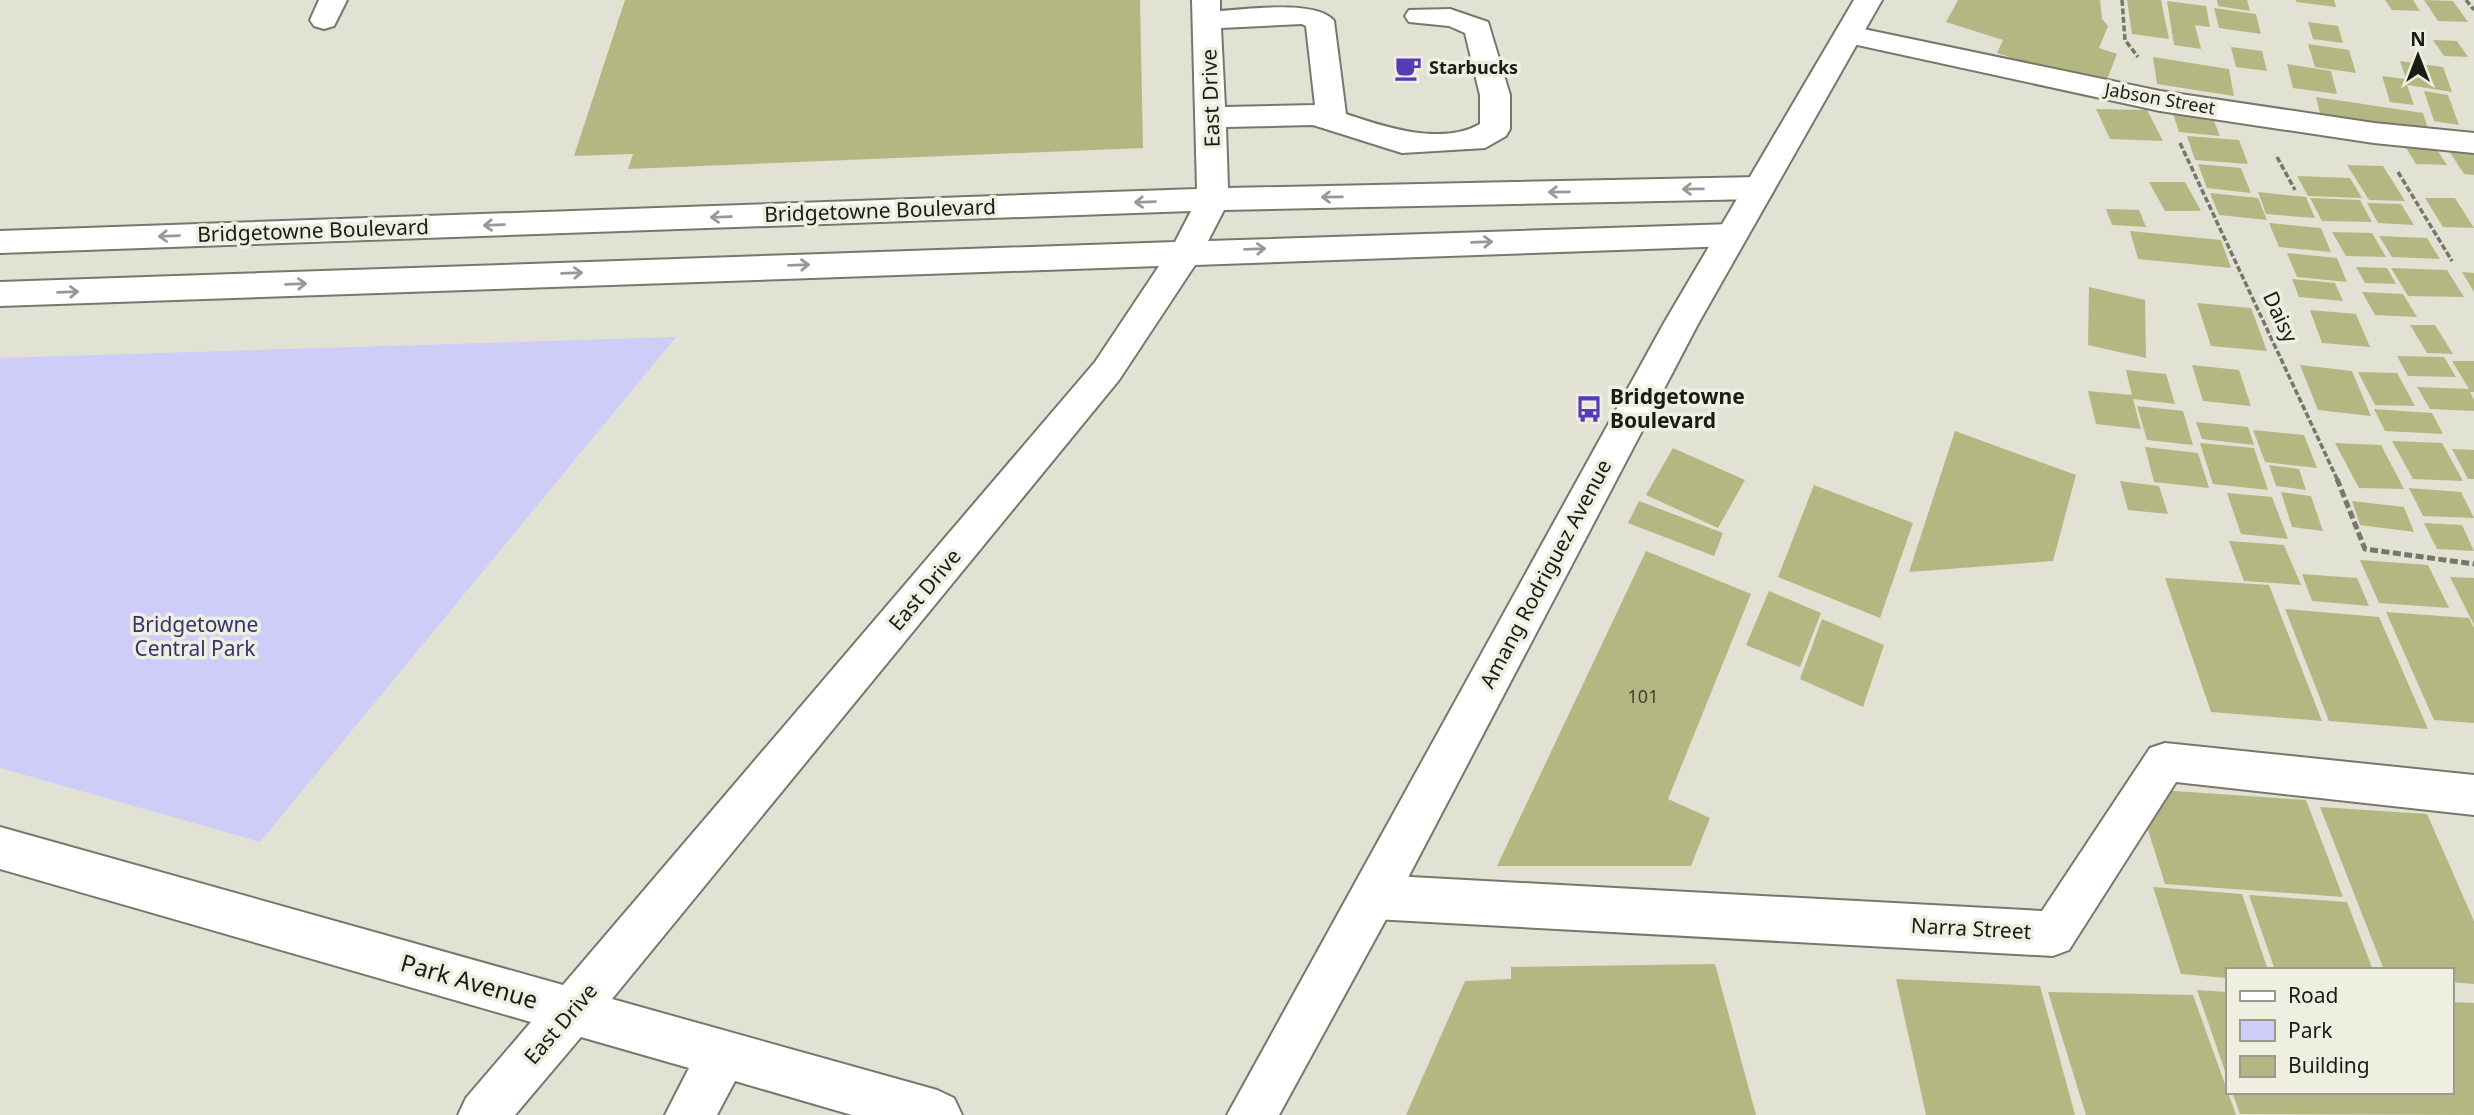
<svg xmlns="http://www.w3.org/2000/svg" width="2474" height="1115" viewBox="0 0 2474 1115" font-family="'Noto Sans',sans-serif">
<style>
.green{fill:#cecdf7}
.building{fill:#b5b783}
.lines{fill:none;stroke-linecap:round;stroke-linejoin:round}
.minor-casing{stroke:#77776b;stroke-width:4}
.major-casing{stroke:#77776b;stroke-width:4}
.path-far1{stroke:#75766c;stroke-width:3.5;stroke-dasharray:6 2.5;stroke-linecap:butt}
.path{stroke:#75766c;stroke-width:5;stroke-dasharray:8 3.5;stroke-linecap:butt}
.minor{fill:#fff;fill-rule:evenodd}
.major{fill:#fff;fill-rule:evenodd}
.oneway{stroke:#989896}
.labels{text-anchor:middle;stroke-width:7;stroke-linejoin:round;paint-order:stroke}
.far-poi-label{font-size:18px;font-weight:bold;fill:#1b1b16;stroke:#eeefe1;text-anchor:start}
.far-street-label{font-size:18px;fill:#1b1b16;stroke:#eeefe1}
.number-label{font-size:18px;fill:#424231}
.street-label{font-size:21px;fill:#1b1b16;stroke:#eeefe1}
.poi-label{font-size:21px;font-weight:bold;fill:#1b1b16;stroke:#eeefe1;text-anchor:start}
.park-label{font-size:21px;fill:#39316d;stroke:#eeefe1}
.near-street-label{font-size:24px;fill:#1b1b16;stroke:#eeefe1}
</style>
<rect width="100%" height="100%" fill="#e1e2d3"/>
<path class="green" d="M676 337 260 842 0 768V358Z"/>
<g class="building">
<path d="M625 0H1140L1143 148 628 169 633 154 574 156Z"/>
<path d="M1958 0H2100L2102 19 2108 26 2099 48 2117 54 2104 87 1997 53 2003 40 1946 22Z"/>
<path d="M2127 0H2161L2169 39 2132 34Z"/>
<path d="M2217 0H2247L2250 11 2218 6Z"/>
<path d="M2296 0H2334L2336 7 2296 2Z"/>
<path d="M2385 0H2413L2420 11 2392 10Z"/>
<path d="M2424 0 2453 1 2468 22 2438 21Z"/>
<path d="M2167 1 2206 6 2210 27 2195 25 2201 49 2174 45Z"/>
<path d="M2214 8 2256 14 2261 34 2219 28Z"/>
<path d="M2308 22 2338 26 2343 43 2313 39Z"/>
<path d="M2433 40 2457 41 2468 57 2444 56Z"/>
<path d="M2308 44 2349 50 2356 73 2315 67Z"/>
<path d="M2231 47 2262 51 2267 71 2236 67Z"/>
<path d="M2153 57 2229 69 2234 96 2157 84Z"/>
<path d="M2400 61 2443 67 2452 92 2408 85Z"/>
<path d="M2287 64 2331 71 2337 94 2293 88Z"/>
<path d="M2382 76 2405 79 2414 105 2390 102Z"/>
<path d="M2424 91 2448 95 2459 125 2434 121Z"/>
<path d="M2316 97 2423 113 2430 135 2321 118Z"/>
<path d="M2171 107 2210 111 2220 136 2179 132Z"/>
<path d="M2096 109 2147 110 2163 141 2110 139Z"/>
<path d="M2187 136 2239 140 2248 164 2195 160Z"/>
<path d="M2403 143 2433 144 2447 165 2416 164Z"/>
<path d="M2447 148 2474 149V175L2464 174Z"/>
<path d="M2198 164 2241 168 2251 193 2207 188Z"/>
<path d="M2347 165 2383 166 2405 201 2369 200Z"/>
<path d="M2297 176 2350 178 2362 198 2308 196Z"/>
<path d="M2149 182H2185L2201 211H2165Z"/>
<path d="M2258 192 2306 197 2315 218 2266 214Z"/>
<path d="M2210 193 2258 198 2267 220 2219 215Z"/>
<path d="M2310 198 2360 200 2372 222 2322 221Z"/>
<path d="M2425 198H2455L2474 228 2443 227Z"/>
<path d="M2367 203 2401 204 2414 225 2378 223Z"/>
<path d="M2106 209 2139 210 2146 227 2112 225Z"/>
<path d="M2269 223 2321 228 2331 252 2279 247Z"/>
<path d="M2130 231 2221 240 2231 268 2138 259Z"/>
<path d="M2332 232 2372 233 2386 257 2346 256Z"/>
<path d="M2379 236 2427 238 2440 259 2392 257Z"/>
<path d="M2287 253 2337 258 2347 282 2297 277Z"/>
<path d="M2356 267 2387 268 2396 284 2365 283Z"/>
<path d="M2391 268 2447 270 2464 297 2408 296Z"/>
<path d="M2462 272 2474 273V292Z"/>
<path d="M2292 279 2335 283 2343 301 2299 297Z"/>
<path d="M2089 287 2145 300 2146 358 2088 345Z"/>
<path d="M2362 292 2403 294 2417 317 2375 315Z"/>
<path d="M2197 303 2251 308 2267 351 2211 346Z"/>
<path d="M2310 310 2356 314 2370 347 2322 343Z"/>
<path d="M2410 325H2435L2453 354 2427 353Z"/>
<path d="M2397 356 2444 357 2456 377 2408 376Z"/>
<path d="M2452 361H2474V392H2470L2474 400V411L2430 409 2417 387 2469 389Z"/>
<path d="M2192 365 2239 370 2251 406 2203 401Z"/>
<path d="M2300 365 2352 371 2371 416 2318 410Z"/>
<path d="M2126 370 2166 374 2175 404 2133 399 2141 429 2096 424 2088 391 2132 395Z"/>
<path d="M2358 372 2397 373 2415 406 2375 405Z"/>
<path d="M2137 406 2183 411 2193 445 2147 440Z"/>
<path d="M2374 409 2432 413 2443 434 2385 431Z"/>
<path d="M2196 422 2248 427 2254 445 2202 439Z"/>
<path d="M2253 430 2304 435 2317 468 2265 462Z"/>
<path d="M1955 431 2076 475 2053 561 1909 572Z"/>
<path d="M2392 441 2442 443 2463 481 2413 479Z"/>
<path d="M2200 443 2254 448 2268 490 2213 484Z"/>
<path d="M2335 443 2381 445 2404 489 2359 488Z"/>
<path d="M2145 447 2198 453 2209 488 2154 482Z"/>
<path d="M1673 448 1745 480 1718 528 1646 495Z"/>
<path d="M2452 449 2474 450V479H2468Z"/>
<path d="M2269 465 2299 469 2306 490 2276 486Z"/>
<path d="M2120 481 2159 486 2168 514 2128 510Z"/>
<path d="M1814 485 1913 523 1880 618 1778 577Z"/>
<path d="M2409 488 2461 492 2474 518 2423 516Z"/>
<path d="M2281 492 2311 496 2323 531 2292 527Z"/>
<path d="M2227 493 2272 497 2288 539 2241 534Z"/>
<path d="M1639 501 1723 533 1714 556 1628 523Z"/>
<path d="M2352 501 2404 507 2414 532 2360 525Z"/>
<path d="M2424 523 2462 525 2474 551 2437 549Z"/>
<path d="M2229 541 2284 545 2301 585 2244 581Z"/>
<path d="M1646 551 1751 594 1668 799 1710 818 1691 866H1497Z"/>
<path d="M2360 560 2428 565 2449 608 2379 603Z"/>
<path d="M2302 574 2357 578 2369 606 2312 601Z"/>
<path d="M2450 577 2474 578V625Z"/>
<path d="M2165 578 2269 585 2322 721 2211 712Z"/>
<path d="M1769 591 1821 613 1800 667 1746 645Z"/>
<path d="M2285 609 2379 617 2428 729 2329 721Z"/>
<path d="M2386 612 2469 618 2474 628V723L2434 720Z"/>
<path d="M1822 619 1884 645 1863 707 1800 679Z"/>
<path d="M2160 790 2306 800 2343 897 2165 884 2142 811Z"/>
<path d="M2320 807 2427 814 2474 921V984L2451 982V970H2384Z"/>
<path d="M2153 887 2242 894 2268 970H2227V978L2181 974Z"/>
<path d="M2249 895 2347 902 2373 970H2275Z"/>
<path d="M1715 964 1756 1115H1406L1465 981 1511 979V967Z"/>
<path d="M1896 979 2040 986 2075 1115H1926Z"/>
<path d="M2197 990 2227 992V1077Z"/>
<path d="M2048 992 2193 995 2236 1115H2086Z"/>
<path d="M2451 1002 2474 1003V1115L2240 1114 2232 1092H2451Z"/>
</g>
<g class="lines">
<defs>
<g id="minor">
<path d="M319 0H347L334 26 324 29 314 26 310 20Z"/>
<path d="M1192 0H1220V11C1248 9 1318 0 1334 21L1346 114C1384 127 1442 146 1480 124V95L1465 33 1449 26 1409 22 1405 16 1409 10 1450 9 1488 22 1510 95V129L1506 136 1485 148 1402 153 1313 125 1226 127 1228 188 1759 177 1770 180 1775 188 1770 196 1759 199 1224 210 1208 241 1732 224 1743 227 1748 235 1743 243 1732 246 1195 265 1119 380 612 999 937 1090 954 1098 962 1115H852L735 1081 717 1115H665L689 1068 581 1037 515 1115H458L466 1098 531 1022 0 869V827L563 985 1095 362 1159 266 0 306V282L1175 242 1191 211 0 253V231L1197 189ZM1302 24 1306 26 1315 105 1225 107 1221 28Z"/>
<path d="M1849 26 2160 91 2374 123 2474 133V153L2374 143 2160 111 1839 41 1835 35 1839 29Z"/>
<path d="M2165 743 2474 775V815L2176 782 2069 950 2053 956 1374 919 1358 912 1352 897 1358 882 1374 875 2042 911 2150 748Z"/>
</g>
<path id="major" d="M1854 0H1882L1698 324 1390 912 1279 1115H1227L1664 323Z"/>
</defs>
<use href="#minor" class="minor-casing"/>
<use href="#major" class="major-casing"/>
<g class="path-far1">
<path d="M2122 0 2125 40 2138 57"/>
<path d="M2466 0 2474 10"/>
<path d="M2180 143 2338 481"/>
<path d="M2277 157 2295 190"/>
<path d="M2398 172 2452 261"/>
</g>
<path class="path" d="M2337 479 2365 549 2474 564"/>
<use href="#minor" class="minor"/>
<use href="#major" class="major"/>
</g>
<defs><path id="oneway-shaft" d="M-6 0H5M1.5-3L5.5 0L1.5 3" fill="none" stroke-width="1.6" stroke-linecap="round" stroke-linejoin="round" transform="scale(1.75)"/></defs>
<g class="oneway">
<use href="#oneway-shaft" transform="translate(1693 189) rotate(179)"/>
<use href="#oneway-shaft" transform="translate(1559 192) rotate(179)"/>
<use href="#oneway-shaft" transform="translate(1332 197) rotate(179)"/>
<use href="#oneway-shaft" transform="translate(1145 202) rotate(178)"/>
<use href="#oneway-shaft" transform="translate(721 217) rotate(178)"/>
<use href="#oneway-shaft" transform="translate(494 225) rotate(178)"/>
<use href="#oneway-shaft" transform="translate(169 236) rotate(178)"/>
<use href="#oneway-shaft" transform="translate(1482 242) rotate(-2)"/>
<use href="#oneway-shaft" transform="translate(1255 249) rotate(-2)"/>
<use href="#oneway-shaft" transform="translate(799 265) rotate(-2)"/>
<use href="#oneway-shaft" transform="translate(572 273) rotate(-2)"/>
<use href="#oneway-shaft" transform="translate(296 284) rotate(-2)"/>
<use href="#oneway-shaft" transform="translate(68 292) rotate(-2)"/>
</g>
<defs>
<symbol id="cafe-bare" viewBox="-9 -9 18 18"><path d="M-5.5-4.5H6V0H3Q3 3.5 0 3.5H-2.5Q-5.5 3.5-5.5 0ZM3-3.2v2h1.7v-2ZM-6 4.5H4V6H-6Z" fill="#543cb4" stroke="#eeefe1" stroke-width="2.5" paint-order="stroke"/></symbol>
<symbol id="bus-bare" viewBox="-9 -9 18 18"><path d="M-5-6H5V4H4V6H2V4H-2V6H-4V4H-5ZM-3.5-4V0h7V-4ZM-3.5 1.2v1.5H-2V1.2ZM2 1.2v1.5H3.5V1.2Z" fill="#543cb4" stroke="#eeefe1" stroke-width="2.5" paint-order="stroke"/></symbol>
</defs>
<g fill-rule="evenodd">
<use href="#cafe-bare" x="1389" y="49" width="38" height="38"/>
<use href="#bus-bare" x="1570" y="390" width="38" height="38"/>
</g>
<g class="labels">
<g class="far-poi-label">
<text x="1429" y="74">Starbucks</text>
</g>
<g class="far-street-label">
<text transform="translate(2160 99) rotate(10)" y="6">Jabson Street</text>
</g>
<g class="number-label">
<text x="1643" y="703">101</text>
</g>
<g class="street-label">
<text transform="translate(1211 98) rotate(-92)" y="7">East Drive</text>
<text transform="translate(880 211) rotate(-2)" y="7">Bridgetowne Boulevard</text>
<text transform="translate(313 231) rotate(-2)" y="7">Bridgetowne Boulevard</text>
<text transform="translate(2280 317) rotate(65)" y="7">Daisy</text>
<text transform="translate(1546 574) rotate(-62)" y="7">Amang Rodriguez Avenue</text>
<text transform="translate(925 590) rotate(-50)" y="7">East Drive</text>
<text transform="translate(1971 929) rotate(3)" y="7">Narra Street</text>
<text transform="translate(561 1024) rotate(-49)" y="7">East Drive</text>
</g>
<g class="poi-label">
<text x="1610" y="404">Bridgetowne<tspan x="1610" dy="24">Boulevard</tspan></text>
</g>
<g class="park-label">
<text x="195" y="632">Bridgetowne<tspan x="195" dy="24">Central Park</tspan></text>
</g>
<g class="near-street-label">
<text transform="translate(469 982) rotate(16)" y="8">Park Avenue</text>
</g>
</g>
<rect x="2226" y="968" width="228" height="126" fill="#eeefe1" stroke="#9a9a90" stroke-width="2"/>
<rect x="2240" y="991" width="35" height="10" fill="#ffffff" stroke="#9a9a90" stroke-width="2"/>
<text x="2288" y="1003" font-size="21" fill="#1b1b16">Road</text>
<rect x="2240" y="1020" width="35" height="21" fill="#cecdf7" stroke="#9a9a90" stroke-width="2"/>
<text x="2288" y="1038" font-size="21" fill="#1b1b16">Park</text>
<rect x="2240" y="1056" width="35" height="21" fill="#b5b783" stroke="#9a9a90" stroke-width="2"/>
<text x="2288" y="1073" font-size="21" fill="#1b1b16">Building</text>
<g transform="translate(2418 56)" stroke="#eeefe1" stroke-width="5" paint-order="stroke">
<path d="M0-5L12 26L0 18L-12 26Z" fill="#1b1b16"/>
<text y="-10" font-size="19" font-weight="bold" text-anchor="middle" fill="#1b1b16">N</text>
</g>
</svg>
